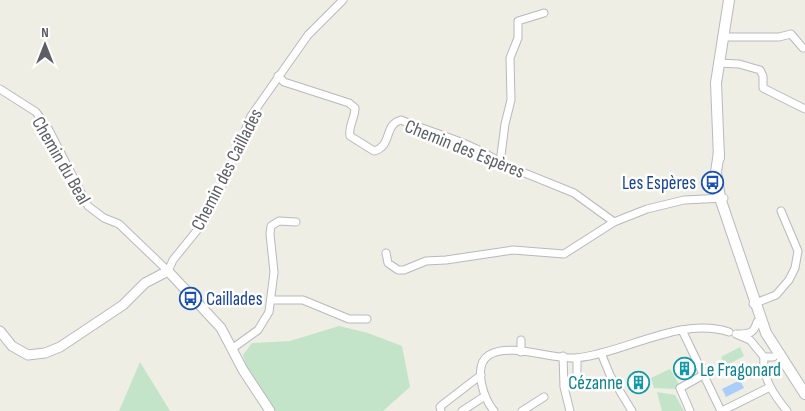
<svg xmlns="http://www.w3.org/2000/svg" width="805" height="411" viewBox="0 0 805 411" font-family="'Sofia Sans Condensed',sans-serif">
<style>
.green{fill:#c3e4c8}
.water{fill:#aacdfa}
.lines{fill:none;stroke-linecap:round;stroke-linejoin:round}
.minor-casing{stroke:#b7b9be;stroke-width:9}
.tertiary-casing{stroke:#b7b9be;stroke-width:11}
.secondary-casing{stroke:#b9bac0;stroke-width:12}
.minor{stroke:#fff;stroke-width:7}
.tertiary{stroke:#fff;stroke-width:9}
.secondary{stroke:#fff;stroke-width:10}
.labels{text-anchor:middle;stroke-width:5;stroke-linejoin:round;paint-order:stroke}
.street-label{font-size:19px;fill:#5d5f65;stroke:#fff}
.transit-label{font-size:19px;fill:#164399;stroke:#fff;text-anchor:end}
.culture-label{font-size:19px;fill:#0d838f;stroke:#fff;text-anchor:start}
</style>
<rect width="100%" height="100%" fill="#eeeee5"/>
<g class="green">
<path d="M339 326 368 333 402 346 410 387 383 411H271L249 373 243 355 252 343 290 341Z"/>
<path d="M740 347 744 356 725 366 721 357Z"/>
<path d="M140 362 170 411H119Z"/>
<path d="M670 369 679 384 676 389 654 388 651 378Z"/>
<path d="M657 392 675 395 684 411H662Z"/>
</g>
<path class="water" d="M740 380 744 388 726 397 722 389Z"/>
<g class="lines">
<defs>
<g id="minor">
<path d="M722 37H779L791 34 803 48"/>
<path d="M718 63 739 64 760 70 763 76V88L805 109"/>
<path d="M278 76 284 82 349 103 355 108C355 119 348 125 350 136L374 151C393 146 383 125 401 120 431 133 475 143 500 163L574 193 614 222"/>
<path d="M0 89 36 112 49 130 88 206 104 218 119 224 168 271 173 260 203 223 226 177 251 116 308 35 343 0"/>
<path d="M500 163 505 124 511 100 510 58 518 38V21L544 13"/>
<path d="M386 253 388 263 398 270H404L426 261 446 260 513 250 564 254 614 222 647 209 684 200 724 198"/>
<path d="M272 300H303L349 319H367"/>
<path d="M753 304 776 295 789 280 795 268 798 251 781 211"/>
<path d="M682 330 721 411"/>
<path d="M736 334 750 340 764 357H773"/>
<path d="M739 334C750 334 754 333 757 322"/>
<path d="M521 340V352"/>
<path d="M233 348 258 330 269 312 274 272 270 234 271 226 279 221 296 222"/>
<path d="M601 353 610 375 632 411"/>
<path d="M563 356 564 387 570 411"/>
<path d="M764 357C762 378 774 395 787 411"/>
<path d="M577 358V379"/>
<path d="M441 411 440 407 442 405 481 375"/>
<path d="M462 411 485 396"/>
<path d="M494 411C484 399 472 366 489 355 511 342 552 360 576 358 626 353 679 316 729 332"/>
<path d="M522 411 544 397"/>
<path d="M690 411 680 388 703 375"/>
<path d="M722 411 770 387"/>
</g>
<path id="tertiary" d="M0 331 12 346 28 355 45 353 60 347 123 305 145 283 168 271 221 328 243 370 270 411"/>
<g id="secondary">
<path d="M719 152 716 172 720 198 766 333 805 394"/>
<path d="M719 158 716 83 729 0"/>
</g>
</defs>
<use href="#minor" class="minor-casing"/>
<use href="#tertiary" class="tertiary-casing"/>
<use href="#secondary" class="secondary-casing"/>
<use href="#minor" class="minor"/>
<use href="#tertiary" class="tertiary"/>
<use href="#secondary" class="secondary"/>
</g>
<defs>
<symbol id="bus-ring" viewBox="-11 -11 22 22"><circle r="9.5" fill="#fff" stroke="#1a4fb4" stroke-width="1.5"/><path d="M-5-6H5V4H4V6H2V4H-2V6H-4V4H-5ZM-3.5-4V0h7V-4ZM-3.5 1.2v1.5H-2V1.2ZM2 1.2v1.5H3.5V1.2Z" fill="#1a4fb4"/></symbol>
<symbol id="building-ring" viewBox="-11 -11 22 22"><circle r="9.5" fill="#fff" stroke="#0f9aa8" stroke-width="1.5"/><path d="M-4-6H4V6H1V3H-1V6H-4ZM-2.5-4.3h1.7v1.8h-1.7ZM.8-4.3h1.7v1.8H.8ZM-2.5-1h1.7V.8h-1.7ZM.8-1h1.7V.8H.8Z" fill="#0f9aa8"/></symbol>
</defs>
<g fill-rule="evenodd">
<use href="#bus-ring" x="700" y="170" width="25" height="25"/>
<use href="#bus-ring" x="178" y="286" width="25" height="25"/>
<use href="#building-ring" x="672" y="356" width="25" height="25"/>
<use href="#building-ring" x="626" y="370" width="25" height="25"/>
</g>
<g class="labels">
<g class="street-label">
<text transform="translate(465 148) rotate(22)" y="7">Chemin des Espères</text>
<text transform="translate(62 160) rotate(60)" y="7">Chemin du Beal</text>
<text transform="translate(226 169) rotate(-63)" y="7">Chemin des Caillades</text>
</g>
<g class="transit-label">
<text x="696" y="189">Les Espères</text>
<text x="206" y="305" text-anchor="start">Caillades</text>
</g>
<g class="culture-label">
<text x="700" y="376">Le Fragonard</text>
<text x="623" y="389" text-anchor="end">Cézanne</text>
</g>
</g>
<g transform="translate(45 45)" stroke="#ffffff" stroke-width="4" paint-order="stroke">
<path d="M0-4L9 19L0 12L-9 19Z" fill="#5d5f65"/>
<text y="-8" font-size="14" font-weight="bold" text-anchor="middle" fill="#5d5f65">N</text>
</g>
</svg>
